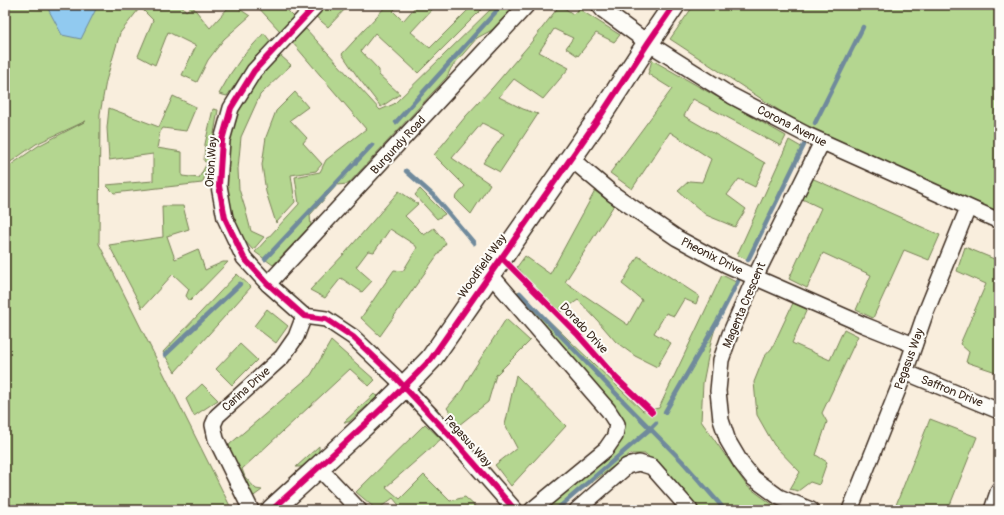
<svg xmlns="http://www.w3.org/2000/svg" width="1004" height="515" viewBox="0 0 1004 515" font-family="Pangolin,sans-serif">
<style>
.green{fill:#b4d690;stroke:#788057}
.water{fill:#91caf0;stroke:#6f8a9c}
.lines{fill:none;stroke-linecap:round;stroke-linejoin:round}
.stream{stroke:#6f8a9c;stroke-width:4.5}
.street-casing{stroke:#3b2a1e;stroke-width:18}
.secondary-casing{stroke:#3b2a1e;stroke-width:24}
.street{stroke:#fdfcf7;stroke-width:15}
.secondary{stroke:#fdfcf7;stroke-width:21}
.cycleway-casing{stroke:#fdfcf7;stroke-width:8}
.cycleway{stroke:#d6006c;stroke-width:6}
.labels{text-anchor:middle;stroke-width:4;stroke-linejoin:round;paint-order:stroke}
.street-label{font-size:12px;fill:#3b2a1e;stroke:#fdfcf7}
</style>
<rect width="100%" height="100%" fill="#f9eedd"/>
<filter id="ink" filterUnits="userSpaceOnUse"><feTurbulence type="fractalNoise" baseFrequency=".025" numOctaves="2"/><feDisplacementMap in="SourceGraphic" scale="8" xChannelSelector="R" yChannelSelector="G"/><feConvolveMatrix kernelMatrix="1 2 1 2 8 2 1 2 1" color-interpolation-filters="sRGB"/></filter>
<g filter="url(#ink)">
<g class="green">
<path d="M5 5H142L120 33 106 81 100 114 99 244 232 510H5V169L38 146 86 121 36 144 5 166Z"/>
<path d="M148 5H181L186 11 192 6 210 28 228 8H238L250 16 224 39 208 60 197 82 182 75 196 46 168 32 155 65 138 56 153 20 143 10Z"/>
<path d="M256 5H282L294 17 280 31Z"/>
<path d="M325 5H349L328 27 315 16Z"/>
<path d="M387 5H399L393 11 403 21 417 5H436L411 32 430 48 473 5H486L418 73 375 33 361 51 379 70V75L400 94 381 107 357 76 342 54Z"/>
<path d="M495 5H516L492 30 477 38 451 68 447 77 348 184 337 185 310 215 311 225 273 265 255 252 299 204 295 177 320 172 326 160 366 129 292 42 306 29 380 110 394 104Z"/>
<path d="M560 5 573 14 579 9 620 35 614 42 596 33 578 56 566 48 573 38 554 29 539 52 569 68 543 99 514 79 499 97 523 109 538 114 500 172 483 163 504 134 482 123 452 158 490 184 471 214 455 198 465 186 434 155 466 116 493 87 529 45Z"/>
<path d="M694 5H999V212L806 128 670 39Z"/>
<path d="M264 33 271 42 254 58 227 96 219 94 231 73 243 56Z"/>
<path d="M280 55 291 65 260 95 241 137 238 169 239 189 245 208 251 231 264 237 253 250 244 240 236 225 227 199V166L230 136 239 110 258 79Z"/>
<path d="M652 60 786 136 781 146 693 99 684 116 765 163 755 187 739 179 727 195 746 209 735 227 706 215 678 191 689 181 702 182 711 159 670 132 632 189 610 173 672 89 648 74Z"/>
<path d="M295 92 308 107 290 120 307 138 303 143 322 164 316 171 291 175 295 202 276 223 266 192 262 165 266 137 276 111Z"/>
<path d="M173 96 196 107 186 131 163 128 160 132 157 148 182 152V176L199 178 206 165H209L204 161 205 144 213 109 218 110 210 157V165L202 183 114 193 106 185 153 181V154L109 160 107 128 109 108 159 127Z"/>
<path d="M789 140 803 148 748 260 737 255Z"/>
<path d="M807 176 940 235 929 260 904 250 873 318 856 310 871 275 823 253 807 288 789 279 821 208 798 197Z"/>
<path d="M420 189 445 214 437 219 415 195Z"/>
<path d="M399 191 418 204 405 216 424 235 434 228 446 243 380 336 361 318 394 270 403 271 417 248 415 245 390 229 374 252 368 251 356 267 372 281 362 292 341 278 325 298 310 290 346 252Z"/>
<path d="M595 191 614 205 565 282 628 325 642 300 622 284 638 256 699 296 696 304 684 299 674 316 666 313 654 333 671 343 657 367 635 356 616 342 597 320 578 300 559 313 532 285 517 267 525 256 550 274Z"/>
<path d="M162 206H183L189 229 167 236 175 259 198 249 205 270 223 262H228L190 301 186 296 189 289 173 274 142 308 109 245 163 237Z"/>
<path d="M965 247 999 261V373L966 362 969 352 960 344 986 284 957 271Z"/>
<path d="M237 274 251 287 175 372 163 352Z"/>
<path d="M722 275 736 282 717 322 711 342 703 383 701 421 747 486 780 510H697L646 454H630L555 510H539L622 424 517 298 518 291 643 411 659 408Z"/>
<path d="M793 303 807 309 792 343 830 360 844 329 858 336 822 413 827 422 816 455 827 462 819 485 810 482 798 491 790 489 800 472 774 445 757 415 754 382 764 357 772 348Z"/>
<path d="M267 309 288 326 276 343 254 326Z"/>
<path d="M506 319 530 341 496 375 488 402 459 425 447 408 462 390 470 375Z"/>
<path d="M331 341 375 380 369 386 350 369 242 469 245 477 256 489 262 490 251 498 227 451 230 444 311 375Z"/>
<path d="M240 344 257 360 232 385 216 369Z"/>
<path d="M516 375 566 426 511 486 495 465 517 448 505 425Z"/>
<path d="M202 384 218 400 194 416 186 399Z"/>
<path d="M374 394 378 396 349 422H344Z"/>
<path d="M930 419 977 437 948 510H894Z"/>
<path d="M425 424 441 439 386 487 400 499 424 475 450 501 465 497 477 508 475 510H403L393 498 377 510 356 492Z"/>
<path d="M319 446V453L303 467H296Z"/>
</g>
<path class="water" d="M46 5H98L81 39 62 35Z"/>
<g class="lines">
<g class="stream">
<path d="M396 122 502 5"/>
<path d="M815 123 863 27"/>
<path d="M406 171 434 196 474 243"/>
<path d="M265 259 372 145"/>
<path d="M748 260 804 145"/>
<path d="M520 293 626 404 682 461 725 510"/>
<path d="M165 355 240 284"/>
<path d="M665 412 717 322 738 281"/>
<path d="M556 510 650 429 656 423"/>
</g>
<defs>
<g id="street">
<path d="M316 5 254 71 231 108 222 140 219 186 225 218 244 258 268 284 304 316 326 319 353 337 395 377 453 439 515 510"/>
<path d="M599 5 603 10 648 43 732 96 805 134 999 221"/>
<path d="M570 158 613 194 677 238 727 265 864 325 914 345"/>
<path d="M490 274 608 410 617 424 615 436 606 449 532 510"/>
<path d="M268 284 527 5"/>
<path d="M905 372 999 411"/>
<path d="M318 467 359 510"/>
<path d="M251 510 216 439 213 425 217 416 282 357 296 337 304 316"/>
<path d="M577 510 627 466 639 463 652 467 690 510"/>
<path d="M811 510 779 497 753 478 741 463 728 441 721 420 718 391 721 360 730 334 755 277 822 142"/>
<path d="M850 510 905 372 924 317 968 208"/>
<path d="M992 510 999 489"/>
</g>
<path id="secondary" d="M272 510C326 460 381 412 431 359L601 115 648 43 674 5"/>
</defs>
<use href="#street" class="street-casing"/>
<use href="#secondary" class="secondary-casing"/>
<use href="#street" class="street"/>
<use href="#secondary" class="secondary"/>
<defs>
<g id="cycleway">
<path d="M316 5 254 71 231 108 222 140 219 186 225 218 244 258 268 284 304 316 326 319 353 337 395 377 453 439 515 510"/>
<path d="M502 258 578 335 616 378 652 412"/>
<path d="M272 510C326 460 381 412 431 359L601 115 648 43 674 5"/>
</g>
</defs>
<use href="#cycleway" class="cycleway-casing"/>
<use href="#cycleway" class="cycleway"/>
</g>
</g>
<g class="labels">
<g class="street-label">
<text transform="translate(792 126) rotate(27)" y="4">Corona Avenue</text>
<text transform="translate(398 145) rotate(-47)" y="4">Burgundy Road</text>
<text transform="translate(211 162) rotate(-86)" y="4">Orion Way</text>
<text transform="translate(712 256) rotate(27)" y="4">Pheonix Drive</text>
<text transform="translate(482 266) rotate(-55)" y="4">Woodfield Way</text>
<text transform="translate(744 305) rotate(-67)" y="4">Magenta Crescent</text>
<text transform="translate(584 328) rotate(47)" y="4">Dorado Drive</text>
<text transform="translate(909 359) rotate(-70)" y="4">Pegasus Way</text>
<text transform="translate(246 389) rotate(-42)" y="4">Carina Drive</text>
<text transform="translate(952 391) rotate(22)" y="4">Saffron Drive</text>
<text transform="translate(468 441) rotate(48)" y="4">Pegasus Way</text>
</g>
</g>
<rect width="1004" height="515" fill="none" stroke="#fdfcf7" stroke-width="20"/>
<rect x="10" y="10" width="984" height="495" fill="none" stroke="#3b2a1e" stroke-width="1.5" filter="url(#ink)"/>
</svg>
